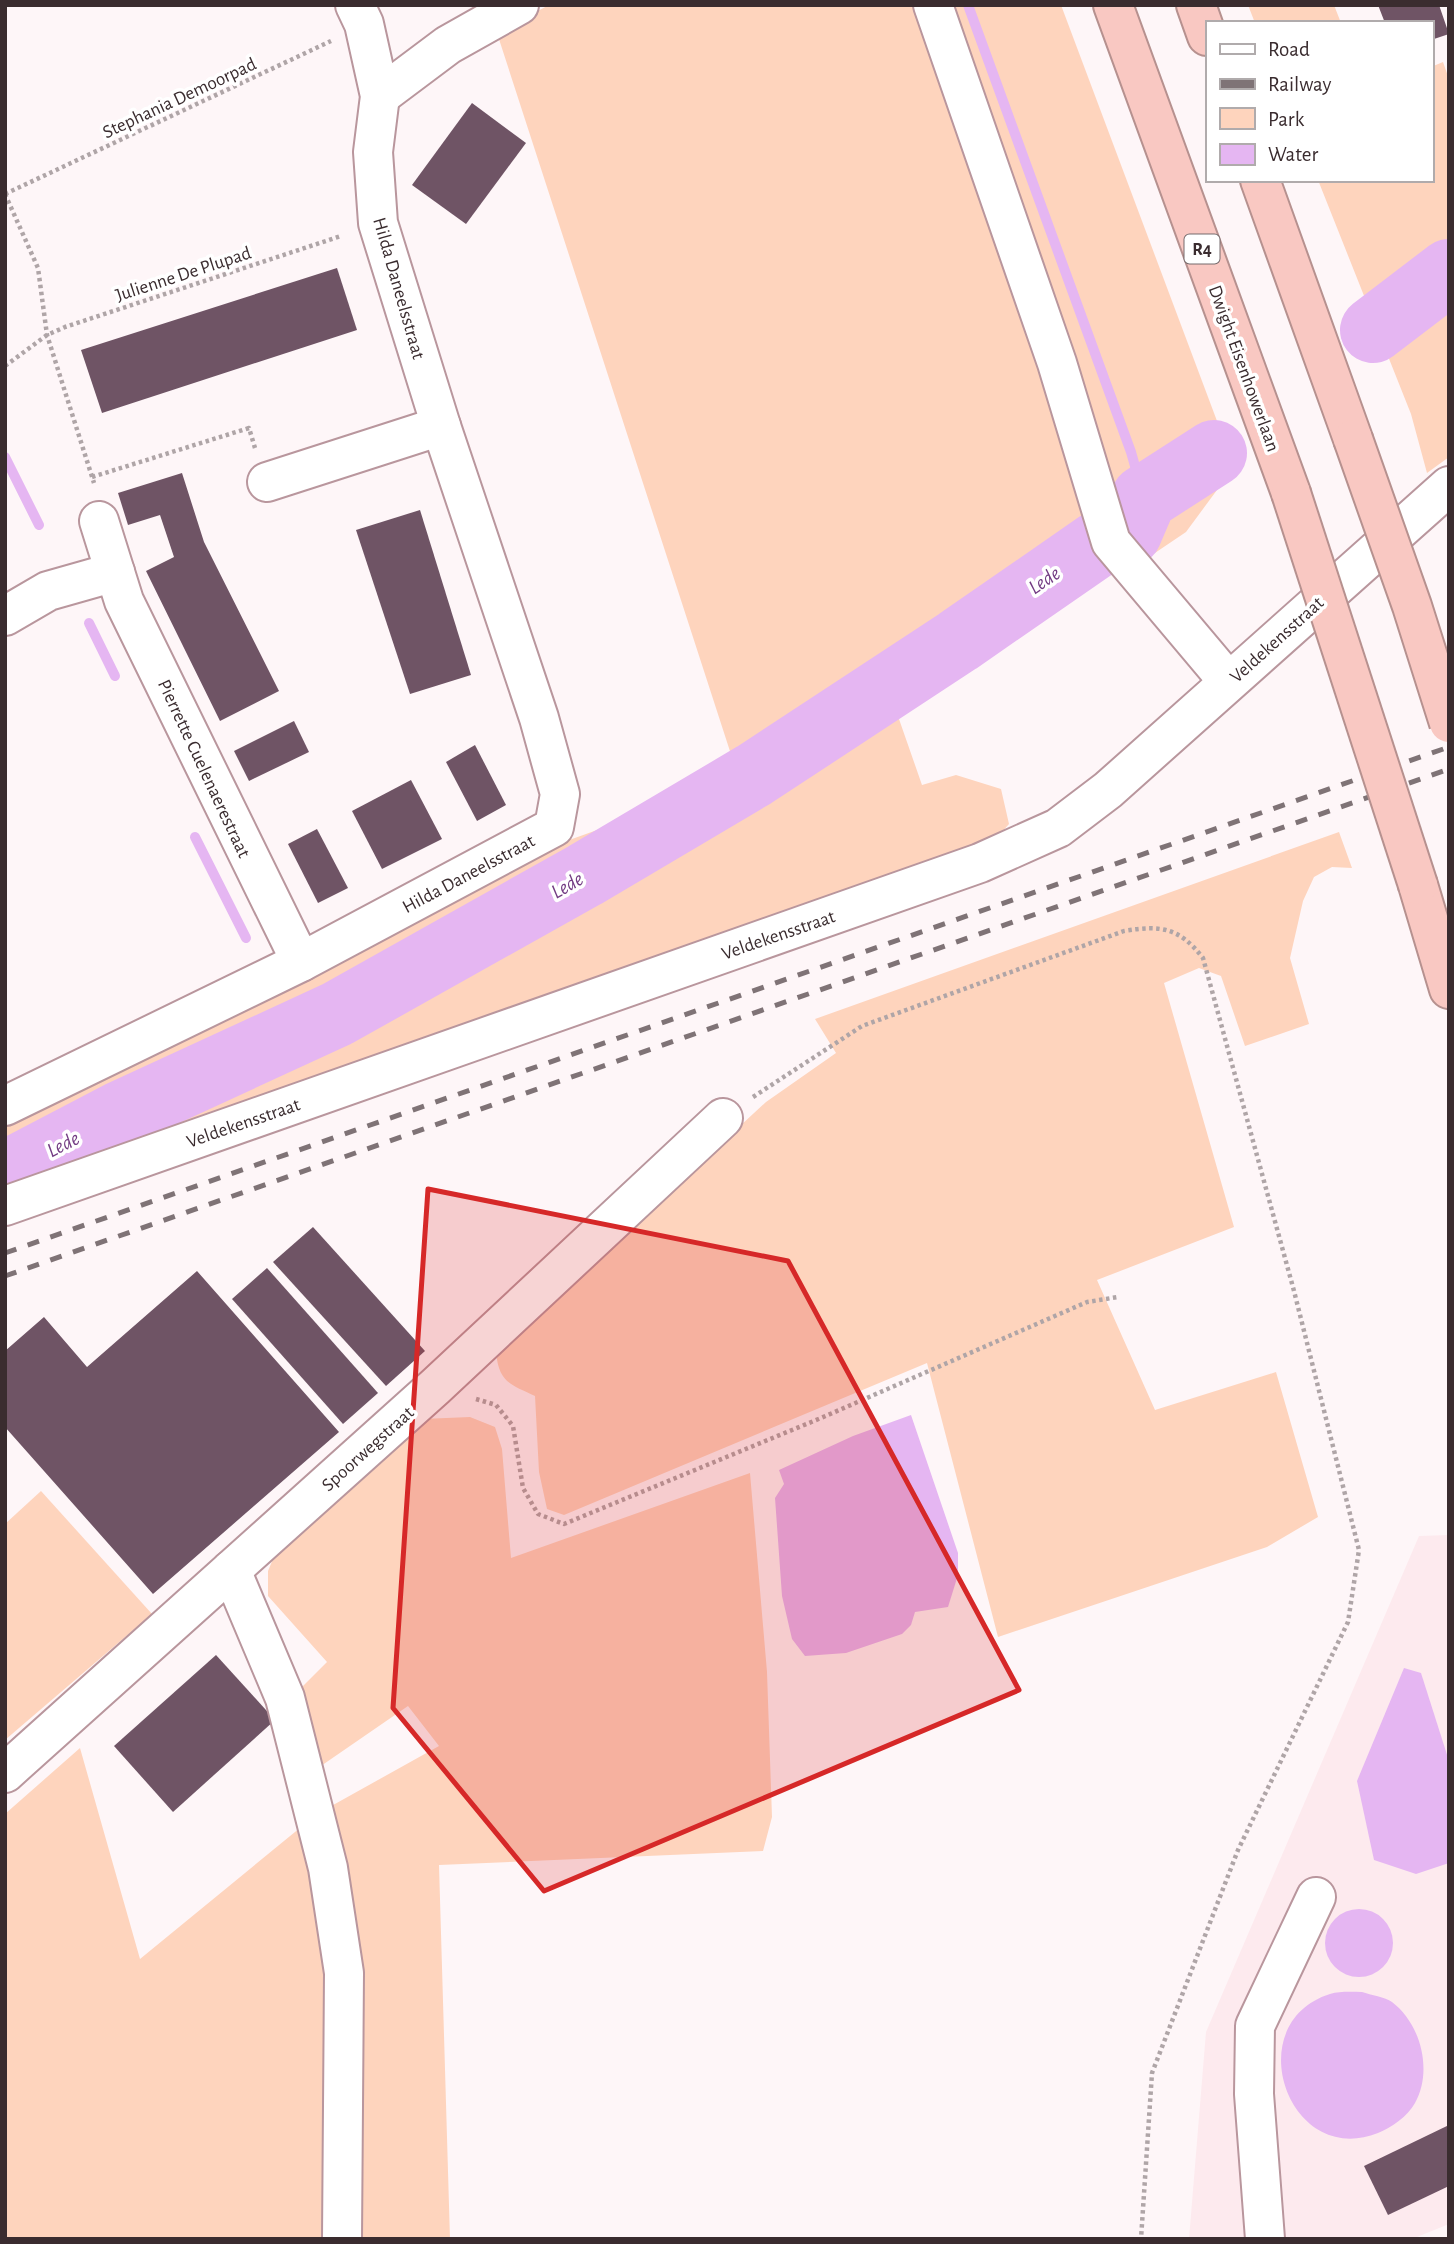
<svg xmlns="http://www.w3.org/2000/svg" width="1454" height="2244" viewBox="0 0 1454 2244" font-family="'Alegreya Sans',sans-serif">
<style>
.built{fill:#fdeaee}
.green{fill:#fed4bd}
.water{fill:#e5b6f2}
.lines{fill:none;stroke-linecap:round;stroke-linejoin:round}
.stream{stroke:#e5b6f2;stroke-width:10}
.river{stroke:#e5b6f2;stroke-width:66}
.building{fill:#6f5465}
.minor-casing{stroke:#b9969d;stroke-width:42}
.highway-casing{stroke:#b6918f;stroke-width:42}
.path{stroke:#afa5a7;stroke-width:4.5;stroke-dasharray:3.5 3.5;stroke-linecap:butt}
.minor{stroke:#fff;stroke-width:38}
.highway{stroke:#f9c8c2;stroke-width:38}
.rail{stroke:#7f7376;stroke-width:5;stroke-dasharray:12 12;stroke-linecap:butt}
.highway-bridge-casing{stroke:#b6918f;stroke-width:42;stroke-linecap:butt}
.highway-bridge{stroke:#f9c8c2;stroke-width:38}
.marked{fill:#d62828;fill-opacity:0.2;stroke:#d62828;stroke-width:5;stroke-linejoin:round}
.labels{text-anchor:middle;stroke-width:7;stroke-linejoin:round;paint-order:stroke}
.shield{fill:#fff;stroke:#756b6d;stroke-width:2}
.shield-label{font-size:18px;font-weight:bold;fill:#3a2c2f}
.street-label{font-size:19px;fill:#3a2c2f;stroke:#fff}
.water-label{font-size:21px;font-style:italic;fill:#733c83;stroke:#fff}
</style>
<rect width="100%" height="100%" fill="#fef6f8"/>
<path class="built" d="M1449 1535V2224L1412 2239H1189L1206 2032 1419 1536Z"/>
<g class="green">
<path d="M549 5H1061L1220 429 1231 471 1186 532 1146 559 877 656 922 785 956 775 1001 789 1009 824 993 842 5 1194V1122L547 848 739 779 497 33Z"/>
<path d="M1248 5H1334L1341 23H1255Z"/>
<path d="M1443 62 1449 79V457L1427 473 1411 414 1318 180H1431V67Z"/>
<path d="M1339 832 1352 868 1332 867 1314 877 1303 901 1290 958 1309 1024 1245 1046 1221 976 1199 968 1164 983 1234 1227 1097 1280 1155 1410 1276 1372 1318 1517 1267 1547 998 1637 927 1363 564 1515 547 1509 539 1472 535 1396C509 1384 499 1382 496 1352L766 1102 836 1053 815 1019Z"/>
<path d="M470 1417 495 1427 502 1449 511 1558 750 1473 767 1672 772 1817 763 1851 439 1865 450 2239H5V1814L80 1748 140 1959 317 1814 439 1746 408 1706 318 1768 295 1694 327 1662 268 1596V1571L276 1552 422 1419Z"/>
<path d="M41 1491 152 1614 5 1740V1524Z"/>
</g>
<g class="water">
<path d="M911 1415 958 1553V1575L948 1607 915 1612 911 1625 902 1634 846 1653 805 1656 792 1639 782 1596 775 1498 784 1484 779 1470 853 1436Z"/>
<path d="M1404 1668 1421 1673 1449 1761V1863L1416 1874 1374 1860 1357 1781Z"/>
<circle cx="1359" cy="1943" r="34"/>
<path d="M1362 1992C1371 1995 1385 1997 1392 2002 1421 2024 1433 2071 1415 2103 1408 2116 1391 2128 1378 2133 1288 2169 1238 2023 1330 1994 1340 1991 1352 1992 1362 1992Z"/>
</g>
<g class="lines">
<g class="stream">
<path d="M968 5 1131 452 1144 498"/>
<path d="M5 457 39 525"/>
<path d="M89 623 115 676"/>
<path d="M195 837 246 938"/>
</g>
<g class="river">
<path d="M1373 330 1449 272"/>
<path d="M1129 533 1144 498 1214 453"/>
<path d="M5 1174 120 1114 337 1014 585 875 754 775 958 641 1098 544"/>
</g>
</g>
<g class="building">
<path d="M1378 5H1439L1449 34 1431 40V23H1385Z"/>
<path d="M472 103 526 143 466 224 412 185Z"/>
<path d="M337 268 357 330 102 413 81 350Z"/>
<path d="M182 473 204 542 279 691 220 721 146 571 174 557 160 515 128 525 118 493Z"/>
<path d="M420 510 471 675 410 694 356 530Z"/>
<path d="M294 721 309 752 249 781 234 751Z"/>
<path d="M475 745 506 805 477 821 446 762Z"/>
<path d="M411 780 442 839 382 869 352 811Z"/>
<path d="M317 829 348 888 318 903 288 844Z"/>
<path d="M313 1227 425 1351 386 1386 273 1262Z"/>
<path d="M267 1268 378 1393 343 1424 232 1299Z"/>
<path d="M197 1271 339 1432 153 1594 5 1427V1351L44 1317 87 1367Z"/>
<path d="M216 1655 275 1720 173 1812 114 1746Z"/>
<path d="M1449 2125V2186L1388 2215 1364 2166Z"/>
</g>
<g class="lines">
<defs>
<g id="minor">
<path d="M933 5 1057 363 1111 542 1228 681"/>
<path d="M380 96 448 45 519 5"/>
<path d="M267 482 441 426"/>
<path d="M99 521 124 601 301 962"/>
<path d="M5 616 48 591 115 572"/>
<path d="M5 1106 301 962 554 827 560 794 539 718 441 426 378 223 373 152 380 96 364 24 355 5"/>
<path d="M5 1206 980 863 1058 828 1108 790 1449 486"/>
<path d="M231 1570 285 1698 328 1868 344 1973 342 2239"/>
<path d="M5 1773 435 1387 723 1118"/>
<path d="M1265 2239 1254 2094 1255 2026 1316 1897"/>
</g>
<g id="highway">
<path d="M1113 5 1291 493"/>
<path d="M1196 5 1207 36"/>
<path d="M1260 180 1353 439"/>
<path d="M1418 885 1449 989"/>
</g>
</defs>
<use href="#minor" class="minor-casing"/>
<use href="#highway" class="highway-casing"/>
<g class="path">
<path d="M5 194 331 41"/>
<path d="M5 194 38 268 47 335 94 483"/>
<path d="M5 366 47 335 65 327 341 236"/>
<path d="M92 477 249 428 255 448"/>
<path d="M753 1097 862 1026 1124 931C1160 925 1179 927 1203 958L1294 1291 1359 1550 1348 1622 1238 1850 1152 2073 1141 2239"/>
<path d="M476 1399 496 1405 513 1426 523 1488 538 1514 564 1524 821 1418 1087 1302 1118 1297"/>
</g>
<use href="#minor" class="minor"/>
<use href="#highway" class="highway"/>
<g class="rail">
<path d="M5 1253 1449 747"/>
<path d="M5 1276 1449 769"/>
</g>
<defs>
<g id="highway-bridge">
<path d="M1353 439 1412 606 1449 723"/>
<path d="M1291 493 1418 885"/>
</g>
</defs>
<use href="#highway-bridge" class="highway-bridge-casing"/>
<use href="#highway-bridge" class="highway-bridge"/>
</g>
<path class="marked" d="M428 1189 788 1261 1019 1690 544 1891 393 1708Z"/>
<g class="labels">
<rect class="shield" x="1184.5" y="234.5" width="35" height="29" rx="5"/>
<g class="shield-label">
<text x="1202" y="255">R4</text>
</g>
<g class="street-label">
<text transform="translate(179 97) rotate(-25)" y="7">Stephania Demoorpad</text>
<text transform="translate(183 273) rotate(-18)" y="7">Julienne De Plupad</text>
<text transform="translate(400 288) rotate(74)" y="7">Hilda Daneelsstraat</text>
<text transform="translate(1245 368) rotate(70)" y="7">Dwight Eisenhowerlaan</text>
<text transform="translate(1276 639) rotate(-42)" y="7">Veldekensstraat</text>
<text transform="translate(205 768) rotate(65)" y="7">Pierrette Cuelenaerestraat</text>
<text transform="translate(468 873) rotate(-28)" y="7">Hilda Daneelsstraat</text>
<text transform="translate(778 934) rotate(-19)" y="7">Veldekensstraat</text>
<text transform="translate(243 1122) rotate(-19)" y="7">Veldekensstraat</text>
<text transform="translate(367 1448) rotate(-42)" y="7">Spoorwegstraat</text>
</g>
<g class="water-label">
<text transform="translate(1044 580) rotate(-34)" y="7">Lede</text>
<text transform="translate(567 885) rotate(-30)" y="7">Lede</text>
<text transform="translate(63 1144) rotate(-27)" y="7">Lede</text>
</g>
</g>
<rect width="1454" height="2244" fill="none" stroke="#3a2c2f" stroke-width="14"/>
<rect x="1206" y="21" width="228" height="161" fill="#ffffff" stroke="#b0abac" stroke-width="2"/>
<rect x="1220" y="44" width="35" height="10" fill="#ffffff" stroke="#b0abac" stroke-width="2"/>
<text x="1268" y="56" font-size="21" fill="#3a2c2f">Road</text>
<rect x="1220" y="79" width="35" height="10" fill="#7f7376" stroke="#b0abac" stroke-width="2"/>
<text x="1268" y="91" font-size="21" fill="#3a2c2f">Railway</text>
<rect x="1220" y="108" width="35" height="21" fill="#fed4bd" stroke="#b0abac" stroke-width="2"/>
<text x="1268" y="126" font-size="21" fill="#3a2c2f">Park</text>
<rect x="1220" y="144" width="35" height="21" fill="#e5b6f2" stroke="#b0abac" stroke-width="2"/>
<text x="1268" y="161" font-size="21" fill="#3a2c2f">Water</text>
</svg>
